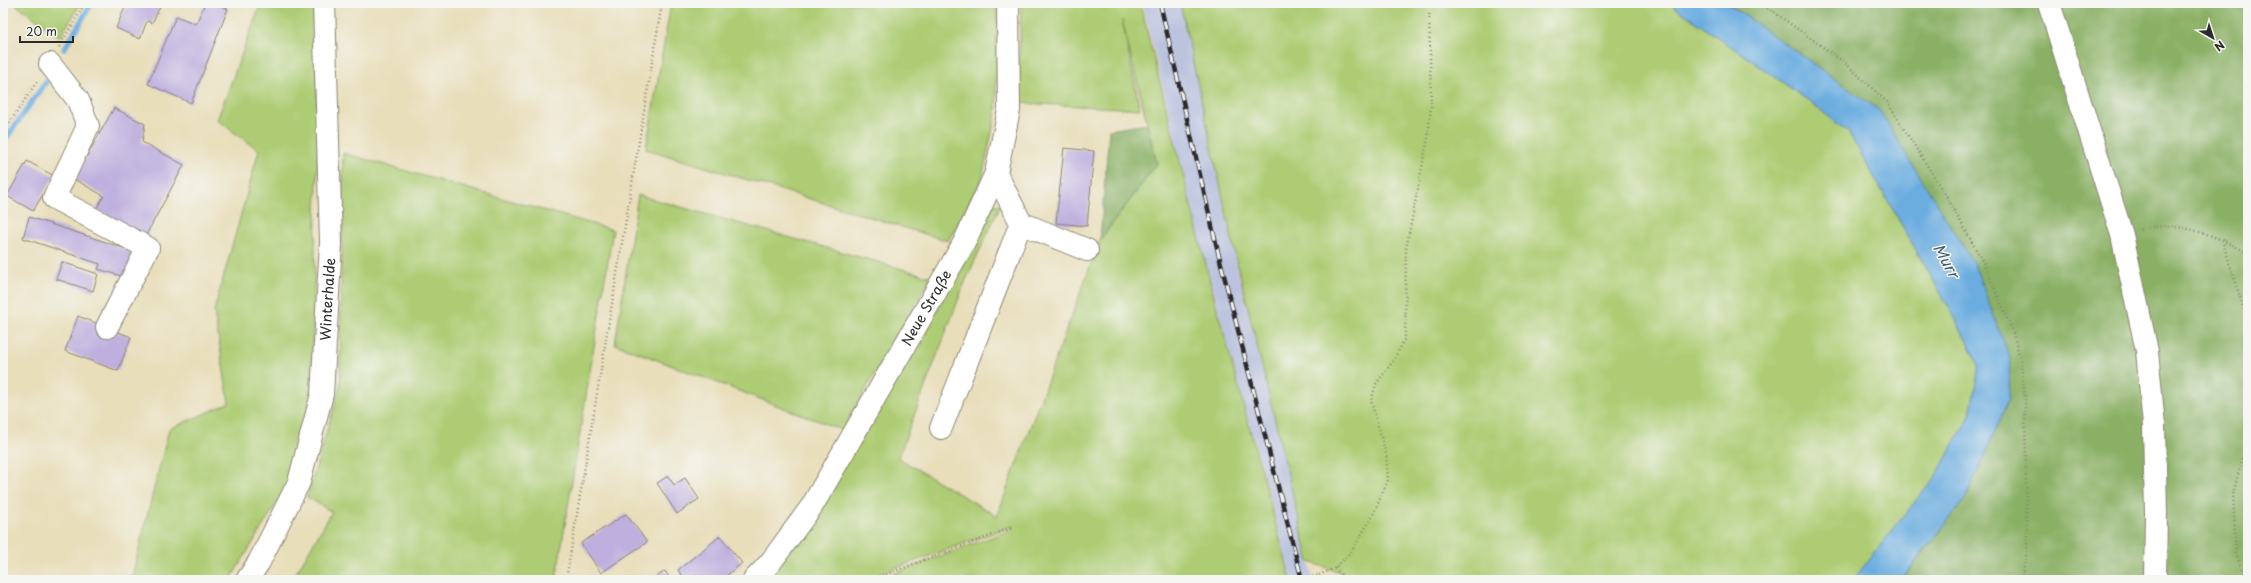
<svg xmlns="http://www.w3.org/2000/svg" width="2251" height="583" viewBox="0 0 2251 583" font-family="'Playpen Sans',sans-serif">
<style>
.industrial{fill:#bbc3de}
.green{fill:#adcc73;stroke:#6c7c4f}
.forest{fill:#8ab065;stroke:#5a6e48}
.water{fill:#6cade0;stroke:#4c6c86}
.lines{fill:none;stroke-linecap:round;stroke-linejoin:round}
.stream{stroke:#6cade0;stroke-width:5.5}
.building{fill:#beafde}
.minor-casing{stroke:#8a8472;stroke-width:24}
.path{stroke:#8a8472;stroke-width:2.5;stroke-dasharray:1 3;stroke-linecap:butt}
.minor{stroke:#fff;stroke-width:22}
.rail-casing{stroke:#2b2b2b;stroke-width:4.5}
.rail{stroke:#f6f6f2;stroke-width:3;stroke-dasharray:9;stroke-linecap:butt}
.path-bridge{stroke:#8a8472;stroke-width:2.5;stroke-dasharray:1 3;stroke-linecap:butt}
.labels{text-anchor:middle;stroke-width:3;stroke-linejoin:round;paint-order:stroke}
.street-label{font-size:14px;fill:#2b2b2b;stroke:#f6f6f2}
.water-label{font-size:15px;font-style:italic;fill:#42586a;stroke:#f6f6f2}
</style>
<rect width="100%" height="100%" fill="#f6f6f2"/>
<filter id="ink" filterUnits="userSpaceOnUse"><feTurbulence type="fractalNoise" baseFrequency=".025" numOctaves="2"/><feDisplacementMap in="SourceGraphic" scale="8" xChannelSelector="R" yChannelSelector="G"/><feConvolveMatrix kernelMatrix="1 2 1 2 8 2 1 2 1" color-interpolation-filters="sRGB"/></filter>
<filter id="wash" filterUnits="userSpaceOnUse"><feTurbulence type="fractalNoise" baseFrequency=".012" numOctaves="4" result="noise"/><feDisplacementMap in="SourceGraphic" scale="16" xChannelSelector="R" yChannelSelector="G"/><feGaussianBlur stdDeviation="0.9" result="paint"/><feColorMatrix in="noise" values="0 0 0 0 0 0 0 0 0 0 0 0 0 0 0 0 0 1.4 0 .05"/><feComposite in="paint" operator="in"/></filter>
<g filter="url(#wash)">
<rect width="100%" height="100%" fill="#e8deba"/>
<path class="industrial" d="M1142 3H1180L1235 258 1313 580H1292L1206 263Z"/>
<g class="green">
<path d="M14 3H81L60 37Z"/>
<path d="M261 3H315L318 148 311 395 291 480 230 580H131L169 429 229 403 214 311 259 150 217 120Z"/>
<path d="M671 3H997L996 113 982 178 948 241 646 149Z"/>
<path d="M1021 3H1140L1213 293 1291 580H877L1013 529 1012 526 863 580H764L862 436 913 354 993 205 1001 204 965 282 898 458 997 516 1100 240 1157 164 1122 20 1140 109 1018 103Z"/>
<path d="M1180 3H1669L1812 103 1849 133 1955 318 1979 366 1970 416 1937 474 1853 580H1357L1356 577 1309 562 1236 258Z"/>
<path d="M343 153 613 230 556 580H292L332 512 307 497 340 387Z"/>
<path d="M638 195 931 277 842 430 615 344Z"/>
</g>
<g class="forest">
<path d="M1727 3H2248V580H1902L1966 498 2009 398 1879 110Z"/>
<path d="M1147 124 1157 164 1100 240 1109 130Z"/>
</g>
<path class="water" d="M1669 3H1727L1879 110 1974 264 2010 358 2009 398 1966 498 1901 580H1853L1937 474 1970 416 1979 366 1955 318 1849 133 1812 103Z"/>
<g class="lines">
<g class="stream">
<path d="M64 49 92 3"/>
<path d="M5 140 46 82"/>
</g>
</g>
<g id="blocks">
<g class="building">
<path d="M127 3H162L152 23 147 21 140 39 116 28Z"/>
<path d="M205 3H213L228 9 191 103 148 84 176 16 196 24Z"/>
<path d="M114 108 145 124 142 142 184 165 145 237 96 209 104 196 74 179Z"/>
<path d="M1064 148 1094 151 1087 226 1056 223Z"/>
<path d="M27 161 54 176 33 211 7 196Z"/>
<path d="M29 217 133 251 125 277 98 269 100 264 23 238Z"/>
<path d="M62 262 98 274 93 291 56 279Z"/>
<path d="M78 316 131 337 118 371 65 351Z"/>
<path d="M668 476 674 485 685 478 699 499 677 514 657 483Z"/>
<path d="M626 514 647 542 601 573 581 543Z"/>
<path d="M720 536 742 563 721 580H685L678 570Z"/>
<path d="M665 571 671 580H652Z"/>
</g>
</g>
</g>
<g filter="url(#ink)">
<use href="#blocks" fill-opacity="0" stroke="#8a8472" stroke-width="1"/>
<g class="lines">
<defs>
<g id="minor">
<path d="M2049 3 2122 235 2147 351 2154 426 2156 513 2155 580"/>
<path d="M50 64 78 100 88 126 54 198 148 248 107 327"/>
<path d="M1021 223 1087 250"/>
<path d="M941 428 1021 223 996 173"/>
<path id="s1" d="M247 580 259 562 299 482 322 394 331 243 324 3"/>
<path id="s2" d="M754 580 770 563 812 506 964 243 996 173 1009 110 1008 3"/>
</g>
</defs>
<use href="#minor" class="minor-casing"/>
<g class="path">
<path d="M1761 3 1844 62 1887 102 1947 197 1984 264 2012 329 2021 361 2025 400 2027 552 2021 580"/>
<path d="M59 47 85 3"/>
<path d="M3 133 38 80"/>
<path d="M2140 230C2178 219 2214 235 2248 253"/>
<path d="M2222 240 2248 322"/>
<path d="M1335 568 1345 580"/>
<path d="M1319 575 1335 568 1352 551 1373 515 1388 480 1386 454 1371 401 1376 384 1394 360 1405 338 1406 249 1428 137 1431 107 1429 3"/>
<path d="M566 580 662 3"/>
<path d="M871 580 1011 528"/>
<path d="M2246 580 2236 554 2233 494 2244 453 2248 398"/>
</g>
<use href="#minor" class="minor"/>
<defs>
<path id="rail" d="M1160 3 1218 252 1302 580"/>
</defs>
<use href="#rail" class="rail-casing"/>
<use href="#rail" class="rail"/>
<path class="path-bridge" d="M1301 580 1319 575"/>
</g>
</g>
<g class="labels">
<g class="street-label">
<text dy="5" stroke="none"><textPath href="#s1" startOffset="297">Winterhalde</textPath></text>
<text dy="5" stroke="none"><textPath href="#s2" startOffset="323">Neue Straße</textPath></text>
</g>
<g class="water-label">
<text transform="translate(1946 261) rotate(61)" y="5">Murr</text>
</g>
</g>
<rect width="2251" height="583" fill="none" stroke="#f6f6f2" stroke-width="16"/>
<g transform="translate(2213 38) rotate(141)" stroke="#f6f6f2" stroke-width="3" paint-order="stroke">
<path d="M0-3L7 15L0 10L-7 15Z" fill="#2b2b2b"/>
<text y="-6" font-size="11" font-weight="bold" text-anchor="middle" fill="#2b2b2b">N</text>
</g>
<path d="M20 36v6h53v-6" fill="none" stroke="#2b2b2b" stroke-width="2"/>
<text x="26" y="36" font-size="12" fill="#2b2b2b" stroke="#f6f6f2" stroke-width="3" paint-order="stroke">20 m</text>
</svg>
